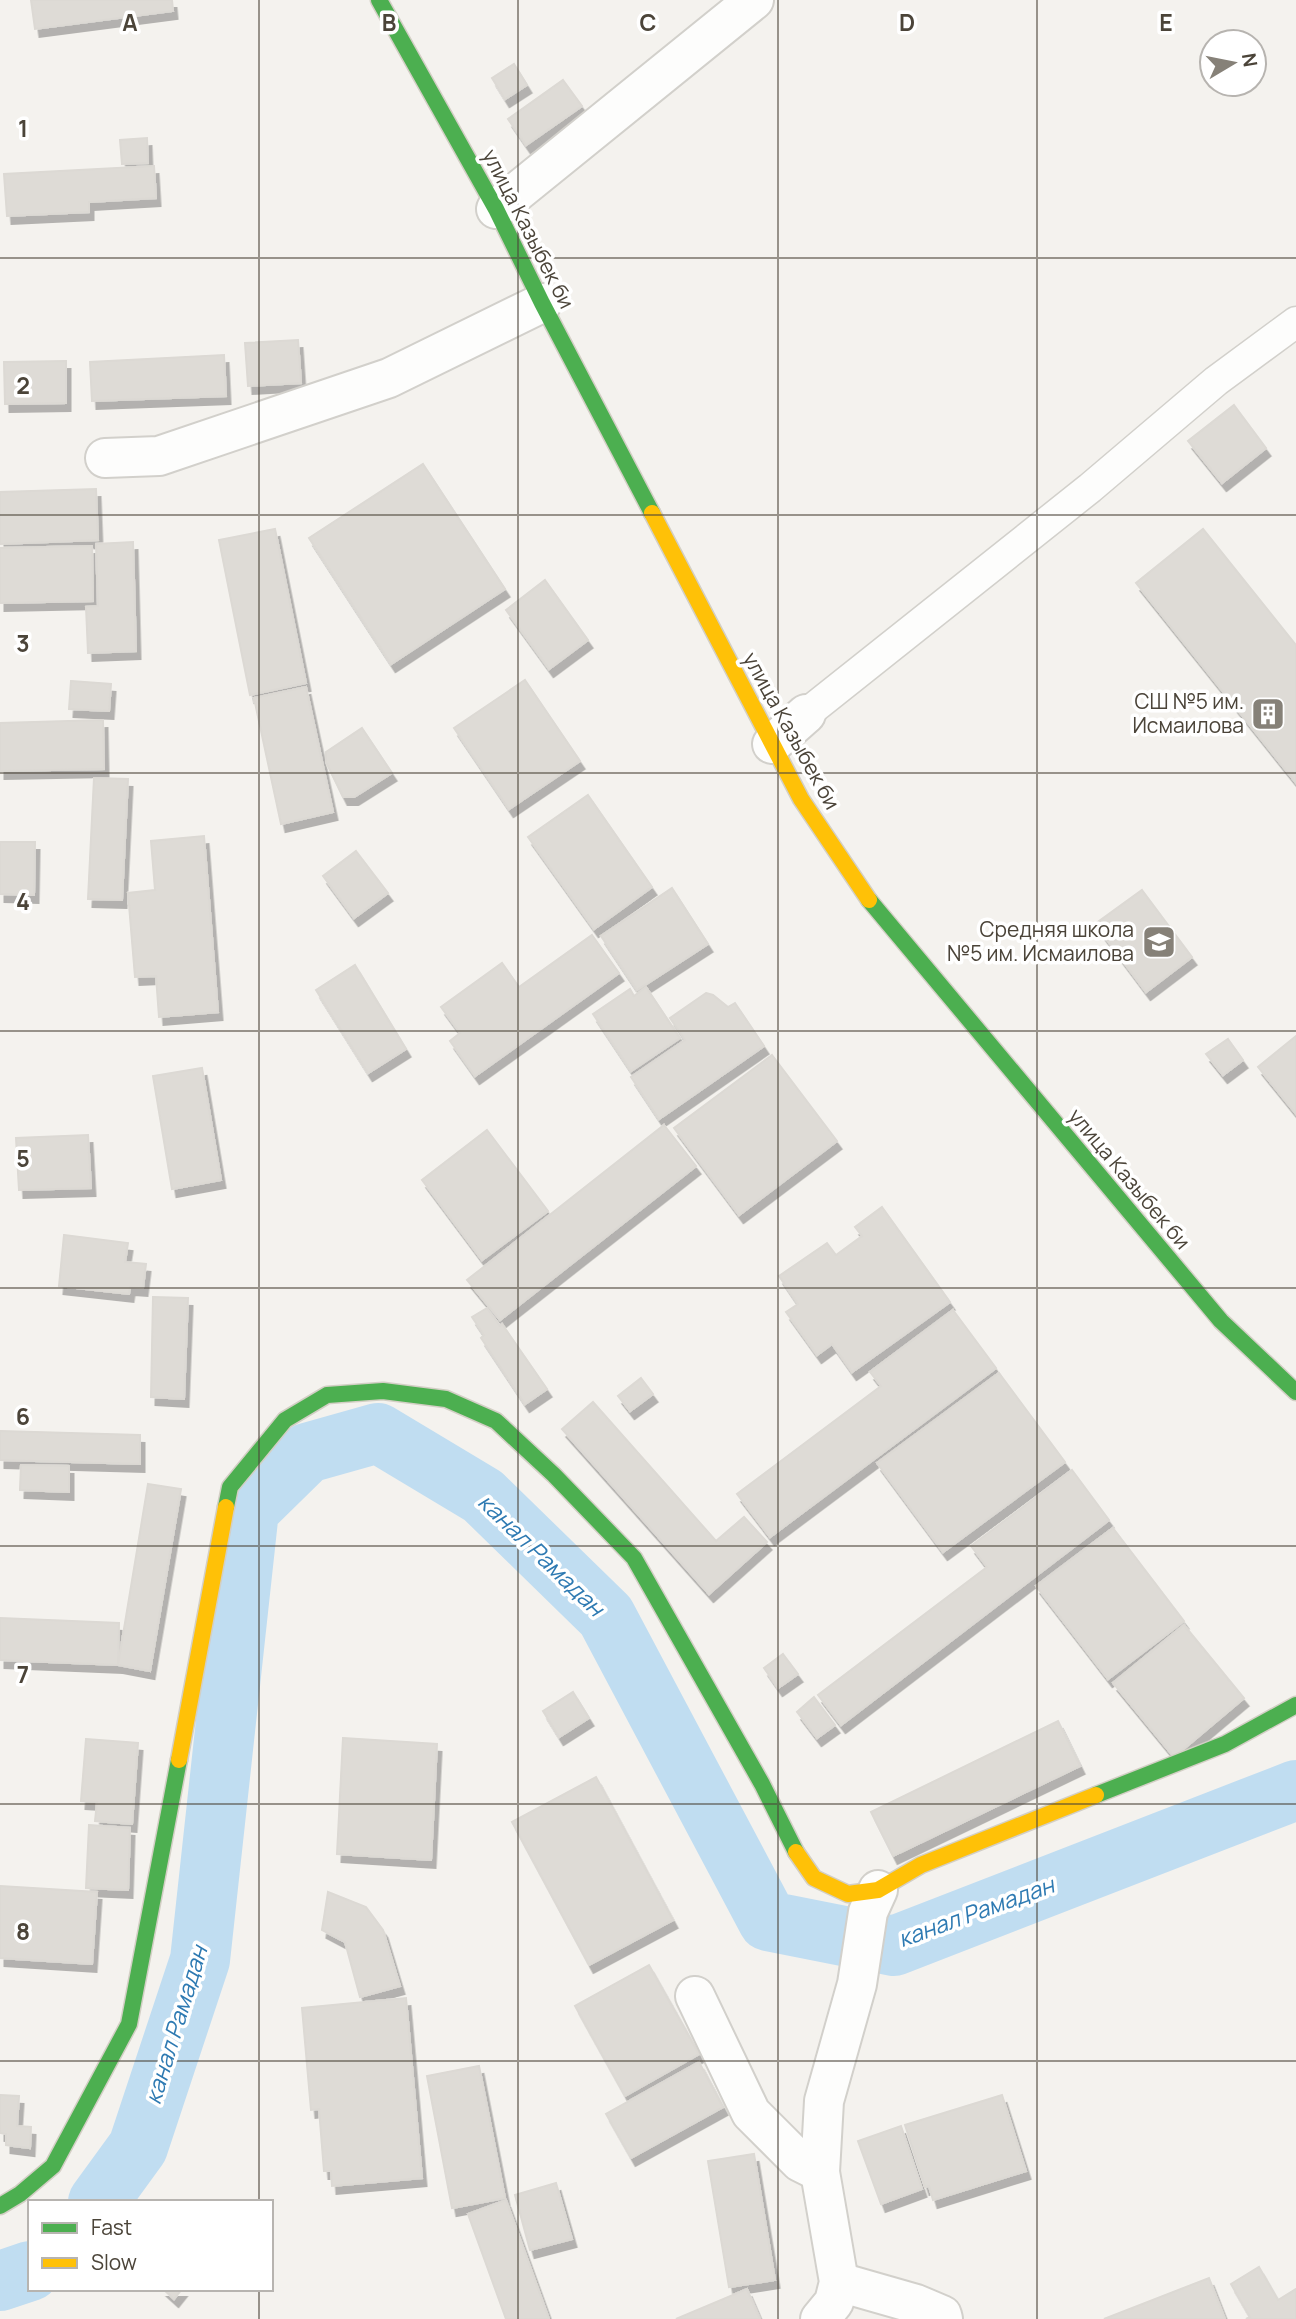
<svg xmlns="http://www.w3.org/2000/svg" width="1296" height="2319" viewBox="0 0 1296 2319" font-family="Manrope,sans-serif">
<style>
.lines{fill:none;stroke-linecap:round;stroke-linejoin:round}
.canal{stroke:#c0ddf1;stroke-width:60}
.building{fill:#dedbd6;stroke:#dcd9d4;stroke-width:2;filter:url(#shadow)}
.lane-casing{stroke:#d2d0cb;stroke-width:33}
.street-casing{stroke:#d2d0cb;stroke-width:42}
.fast-casing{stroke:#d3cfc5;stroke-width:19}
.slow-casing{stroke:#d3cfc5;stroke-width:19}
.lane{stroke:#fdfdfc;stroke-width:30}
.street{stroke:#fdfdfc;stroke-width:38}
.fast{stroke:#4caf50;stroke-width:16}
.slow{stroke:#ffc107;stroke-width:16}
.grid{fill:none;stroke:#4b4439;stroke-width:2;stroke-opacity:0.55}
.labels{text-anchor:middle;stroke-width:7;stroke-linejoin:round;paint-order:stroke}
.street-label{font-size:21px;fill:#4b4439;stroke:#fff}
.poi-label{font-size:21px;fill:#4b4439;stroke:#fff;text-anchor:end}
.water-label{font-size:23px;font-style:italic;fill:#2e7ab2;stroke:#fff}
.grid-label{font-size:23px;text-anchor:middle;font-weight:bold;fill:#4b4439;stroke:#fff;stroke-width:7;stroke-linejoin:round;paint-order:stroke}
</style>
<defs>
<filter id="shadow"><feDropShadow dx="4.5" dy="8" stdDeviation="0" flood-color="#0004"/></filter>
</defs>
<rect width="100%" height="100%" fill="#f4f2ee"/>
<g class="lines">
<g class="canal">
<path d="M98 2202 138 2147 200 1960 249 1510 307 1453 378 1433 483 1496 606 1616 768 1921 894 1946 1296 1790"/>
<path d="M0 2281 30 2271"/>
</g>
</g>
<g class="building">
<path d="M31 0H172L173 11 35 29Z"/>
<path d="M514 64 527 85 505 99 492 78Z"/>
<path d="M563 80 582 106 526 145 508 119Z"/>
<path d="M147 138 148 163 122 164 120 140Z"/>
<path d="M154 166 156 198 89 202V212L7 216 4 174Z"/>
<path d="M298 340 301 383 248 386 245 343Z"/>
<path d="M224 355 226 396 92 401 90 362Z"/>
<path d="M66 361V403L5 404 4 362Z"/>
<path d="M1234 405 1266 448 1222 483 1188 441Z"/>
<path d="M423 464 505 589 391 664 309 538Z"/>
<path d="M96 489 98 540 0 544V492Z"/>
<path d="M275 529 306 683 250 695 219 540Z"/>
<path d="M1203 529 1296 645V783L1136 583Z"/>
<path d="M133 542 136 651 88 653 86 607 98 606 96 544Z"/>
<path d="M92 546 93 601 0 603V548Z"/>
<path d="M545 580 588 640 549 669 506 610Z"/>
<path d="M525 680 580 761 509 809 454 728Z"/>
<path d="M71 681 111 684 109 711 69 709Z"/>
<path d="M306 687 333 812 281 824 254 698Z"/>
<path d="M103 720 104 769 0 771V723Z"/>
<path d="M362 728 392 773 354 797H343L326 762V752Z"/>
<path d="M94 778 128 779 122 900 88 899Z"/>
<path d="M588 795 652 887 594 929 528 837Z"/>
<path d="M204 836 218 1012 159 1017 156 976 135 977 128 893 155 890 151 841Z"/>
<path d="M0 842H35L34 895 0 894Z"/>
<path d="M356 851 388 893 354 918 323 876Z"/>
<path d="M672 888 708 944 637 990 601 936Z"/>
<path d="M1142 890 1192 957 1146 992 1095 924Z"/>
<path d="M592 935 619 973 475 1076 450 1041 460 1033 441 1007 502 963 519 987Z"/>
<path d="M355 965 406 1049 368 1073 316 990Z"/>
<path d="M646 987 680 1038 631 1071 593 1014 630 989 634 996Z"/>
<path d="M706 993 713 995 728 1007 735 1003 764 1046 659 1119 631 1077 685 1040 670 1018Z"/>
<path d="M1296 1036V1114L1258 1067Z"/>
<path d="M1228 1039 1243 1060 1223 1075 1206 1054Z"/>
<path d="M772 1055 837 1141 739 1215 674 1128Z"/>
<path d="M202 1068 221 1180 172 1189 153 1076Z"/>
<path d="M664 1125 696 1166 500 1320 467 1280Z"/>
<path d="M487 1130 548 1211 482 1260 422 1180Z"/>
<path d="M88 1135 91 1188 19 1190 16 1138Z"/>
<path d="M882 1207 950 1302 852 1372 832 1344 817 1355 786 1312 798 1304 779 1276 827 1243 836 1255 862 1236 855 1227Z"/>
<path d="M64 1235 128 1243 125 1262 146 1264 143 1288 130 1287 129 1294 59 1286Z"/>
<path d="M153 1297 188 1298 184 1399 151 1397Z"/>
<path d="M487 1308 500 1326 502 1324 547 1389 525 1404 481 1338 484 1335 472 1317Z"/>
<path d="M953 1310 996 1368 770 1537 737 1494 881 1386 870 1372Z"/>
<path d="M999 1373 1065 1462 943 1552 877 1463Z"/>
<path d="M641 1378 653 1394 630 1411 618 1396Z"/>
<path d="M593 1402 716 1541 744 1517 767 1542 709 1594 562 1429Z"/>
<path d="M0 1431 140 1435V1464L0 1460Z"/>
<path d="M21 1465 69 1466V1492L20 1490Z"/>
<path d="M1072 1470 1109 1520 841 1725 818 1695 987 1567 971 1546Z"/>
<path d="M148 1484 181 1489 150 1671 118 1665Z"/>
<path d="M1113 1528 1184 1621 1108 1679 1036 1586Z"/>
<path d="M0 1618 119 1623 118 1665 0 1660Z"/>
<path d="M1184 1625 1244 1698 1174 1757 1113 1683Z"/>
<path d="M783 1654 798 1674 778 1688 764 1668Z"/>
<path d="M573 1692 589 1718 559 1737 543 1711Z"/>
<path d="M814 1697 835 1725 817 1738 797 1712Z"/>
<path d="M1058 1721 1080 1766 893 1856 871 1812Z"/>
<path d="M343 1738 437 1744 431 1860 337 1854Z"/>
<path d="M86 1739 138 1743 132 1824 95 1821 97 1802 81 1801Z"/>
<path d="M596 1777 673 1920 589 1965 512 1822Z"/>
<path d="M89 1825 130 1828 128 1890 86 1888Z"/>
<path d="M0 1886 97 1892 92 1964 0 1958Z"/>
<path d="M328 1892 366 1907 383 1930 400 1986 360 1997 345 1942 322 1930Z"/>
<path d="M649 1965 699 2054 625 2096 575 2006Z"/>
<path d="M406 1998 422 2178 332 2186 331 2171H324L319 2109 311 2110 302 2008Z"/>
<path d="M699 2062 723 2107 631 2158 606 2114Z"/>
<path d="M479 2066 505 2198 452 2208 427 2076Z"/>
<path d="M0 2095 19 2096 17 2126 31 2127 30 2148 6 2145V2134L0 2133Z"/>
<path d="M1002 2095 1026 2171 933 2200 929 2186 925 2187 905 2125Z"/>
<path d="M901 2126 922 2189 881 2204 858 2141Z"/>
<path d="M754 2154 775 2280 729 2287 708 2161Z"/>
<path d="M556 2183 572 2239 530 2250 515 2195Z"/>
<path d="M506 2200 549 2319H506L468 2214Z"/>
<path d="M1259 2267 1278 2300 1296 2289V2319H1246L1250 2317 1231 2284Z"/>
<path d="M1209 2278 1225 2319H1104Z"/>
<path d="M163 2289H182L174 2299Z"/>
<path d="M747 2289 760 2319H676Z"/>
</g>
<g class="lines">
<defs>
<path id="lane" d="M806 714 1090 488 1216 381 1296 322"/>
<g id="street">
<path d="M496 209 754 0"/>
<path d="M105 458 159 456 389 378 542 303"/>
<path d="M772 744 806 714"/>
<path d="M695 1996 751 2113 800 2162 820 2172"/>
<path d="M839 2282 916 2304 942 2315 943 2319"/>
<path d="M820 2319 834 2302 839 2282 820 2172 824 2101 857 1984 868 1912 878 1890"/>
</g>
<g id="fast">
<path d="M379 0 496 209 542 303 652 513"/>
<path d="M869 900 1221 1321 1296 1392"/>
<path d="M226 1507 230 1487 285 1420 327 1395 383 1391 446 1399 496 1421 554 1475 634 1558 762 1784 796 1852"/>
<path d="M1096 1795 1225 1744 1296 1705"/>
<path d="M0 2206 20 2194 53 2166 129 2024 179 1760"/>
</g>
<g id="slow">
<path d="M652 513 801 799 869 900"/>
<path d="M179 1760 226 1507"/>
<path d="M796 1852 814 1878 848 1894 878 1890 921 1865 1096 1795"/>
</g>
</defs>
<use href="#lane" class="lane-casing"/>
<use href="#street" class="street-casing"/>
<use href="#fast" class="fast-casing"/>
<use href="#slow" class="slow-casing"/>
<use href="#lane" class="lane"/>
<use href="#street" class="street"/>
<use href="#fast" class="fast"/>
<use href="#slow" class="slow"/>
</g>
<path class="grid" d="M259 0V2202M518 0V2319M778 0V2319M1037 0V2319M0 258H1296M0 515H1296M0 773H1296M0 1031H1296M0 1288H1296M0 1546H1296M0 1804H1296M0 2061H1296M259 2289V2319"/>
<defs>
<symbol id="building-square" viewBox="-11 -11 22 22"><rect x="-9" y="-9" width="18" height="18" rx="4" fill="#868178" stroke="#fff"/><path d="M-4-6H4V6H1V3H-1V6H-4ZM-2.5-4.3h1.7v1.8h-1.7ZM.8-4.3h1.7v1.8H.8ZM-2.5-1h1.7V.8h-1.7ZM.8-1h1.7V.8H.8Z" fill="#fff"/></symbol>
<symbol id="school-square" viewBox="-11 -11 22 22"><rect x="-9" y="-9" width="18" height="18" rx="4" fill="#868178" stroke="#fff"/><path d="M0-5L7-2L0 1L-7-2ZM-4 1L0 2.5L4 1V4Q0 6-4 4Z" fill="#fff"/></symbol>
</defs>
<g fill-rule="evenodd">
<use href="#building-square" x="1249" y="695" width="38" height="38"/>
<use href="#school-square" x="1140" y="923" width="38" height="38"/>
</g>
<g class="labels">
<g class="street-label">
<text transform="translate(528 229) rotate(63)" y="7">улица Казыбек би</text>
<text transform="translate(791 731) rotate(61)" y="7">улица Казыбек би</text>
<text transform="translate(1129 1179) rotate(50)" y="7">улица Казыбек би</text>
</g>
<g class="poi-label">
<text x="1244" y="709">СШ №5 им.<tspan x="1244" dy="24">Исмаилова</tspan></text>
<text x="1134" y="937">Средняя школа<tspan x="1134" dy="24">№5 им. Исмаилова</tspan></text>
</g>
<g class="water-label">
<text transform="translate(541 1555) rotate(44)" y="8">канал Рамадан</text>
<text transform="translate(976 1912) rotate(-20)" y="8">канал Рамадан</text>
<text transform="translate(176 2025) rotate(-73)" y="8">канал Рамадан</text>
</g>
</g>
<g class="grid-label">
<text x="130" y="31">A</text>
<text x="389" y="31">B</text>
<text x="648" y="31">C</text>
<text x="907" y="31">D</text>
<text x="1166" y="31">E</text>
<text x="23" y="137">1</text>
<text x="23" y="394">2</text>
<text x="23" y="652">3</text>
<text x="23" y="910">4</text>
<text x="23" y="1167">5</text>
<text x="23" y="1425">6</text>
<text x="23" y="1683">7</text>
<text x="23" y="1940">8</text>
</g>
<rect x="28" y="2200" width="245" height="91" fill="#ffffff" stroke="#b7b4b0" stroke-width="2"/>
<rect x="42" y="2223" width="35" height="10" fill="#4caf50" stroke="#b7b4b0" stroke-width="2"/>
<text x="91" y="2235" font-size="21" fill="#4b4439">Fast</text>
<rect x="42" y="2258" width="35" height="10" fill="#ffc107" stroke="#b7b4b0" stroke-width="2"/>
<text x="91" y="2270" font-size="21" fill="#4b4439">Slow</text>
<g transform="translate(1233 63) rotate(80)"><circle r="33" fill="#ffffff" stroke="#b7b4b0" stroke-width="2"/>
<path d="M0-5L12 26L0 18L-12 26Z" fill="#868178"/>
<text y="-10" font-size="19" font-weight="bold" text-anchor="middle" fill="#4b4439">N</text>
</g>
</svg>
